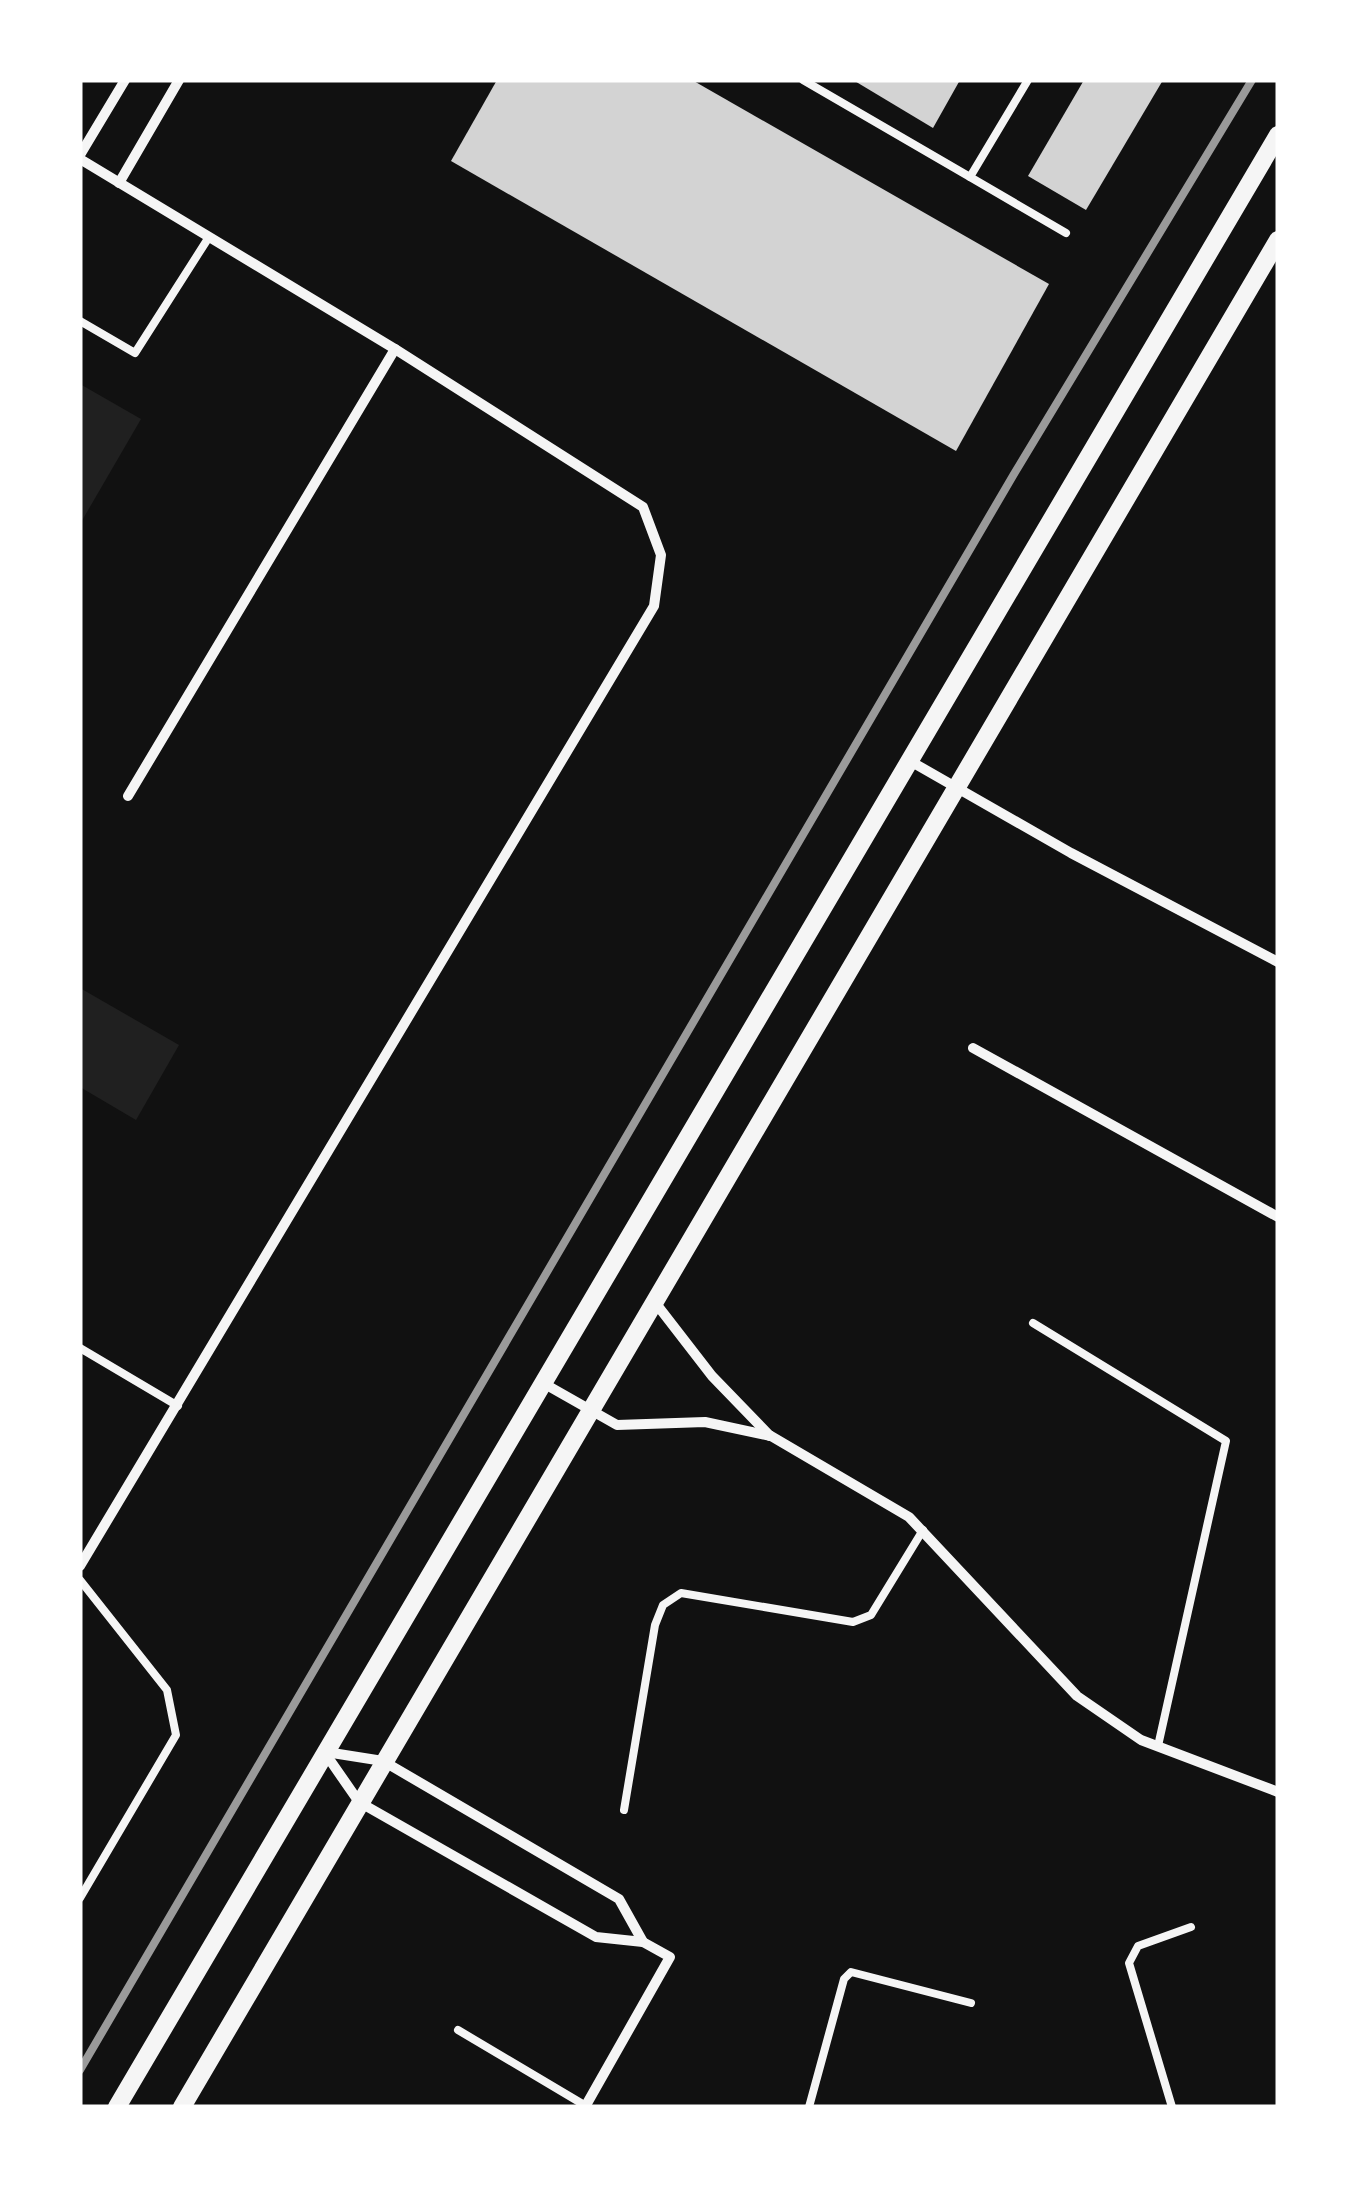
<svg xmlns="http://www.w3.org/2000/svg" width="1358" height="2187" viewBox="0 0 1358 2187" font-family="'DM Sans',sans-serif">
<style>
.green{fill:#202020}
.building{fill:#d3d3d3}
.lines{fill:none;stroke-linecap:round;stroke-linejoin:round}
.service{stroke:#f5f5f5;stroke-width:8}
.minor{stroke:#f5f5f5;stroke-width:10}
.tertiary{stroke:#f5f5f5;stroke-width:18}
.rail{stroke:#9a9a9a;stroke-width:8}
</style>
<rect width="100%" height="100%" fill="#111"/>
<g class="green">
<path d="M80 384 141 419 80 524Z"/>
<path d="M80 988 179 1045 136 1120 80 1087Z"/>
</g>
<g class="building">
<path d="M497 80H692L1049 284 956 451 451 161Z"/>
<path d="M853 80H960L933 128Z"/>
<path d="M1084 80H1163L1086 210 1028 176Z"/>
</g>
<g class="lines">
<g class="service">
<path d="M803 80 970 177"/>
<path d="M1028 80 970 177 1066 233"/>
<path d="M80 321 135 353 209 237"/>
<path d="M1033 1323 1226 1441 1158 1746"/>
<path d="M80 1348 178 1406"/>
<path d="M80 1580 167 1690 176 1735 80 1898"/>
<path d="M624 1810 655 1625 663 1605 681 1593 853 1622 871 1615 923 1530"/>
<path d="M458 2030 586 2106"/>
<path d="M809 2107 844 1979 851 1972 971 2003"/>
<path d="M1172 2107 1129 1963 1138 1946 1191 1927"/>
</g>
<g class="minor">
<path d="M80 155 125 80"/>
<path d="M80 159 395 349 643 507 661 555 654 606 80 1566"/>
<path d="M119 183 179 80"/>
<path d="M910 761 1071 853 1278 962"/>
<path d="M128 796 395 349"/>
<path d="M973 1048 1278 1217"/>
<path d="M654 1301 712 1376 770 1436"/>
<path d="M543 1383 617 1425 705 1422 771 1436 909 1517 1077 1696 1141 1740 1278 1792"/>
<path d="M326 1752 383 1761 619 1899 643 1942 670 1957 585 2107"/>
<path d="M325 1753 359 1802 596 1937 643 1942"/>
</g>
<g class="tertiary">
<path d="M117 2107 1278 135"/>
<path d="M182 2107 1278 240"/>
</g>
<path class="rail" d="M80 2070 1014 474 1252 80"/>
</g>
<rect width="1358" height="2187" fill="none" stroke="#ffffff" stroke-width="165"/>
</svg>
